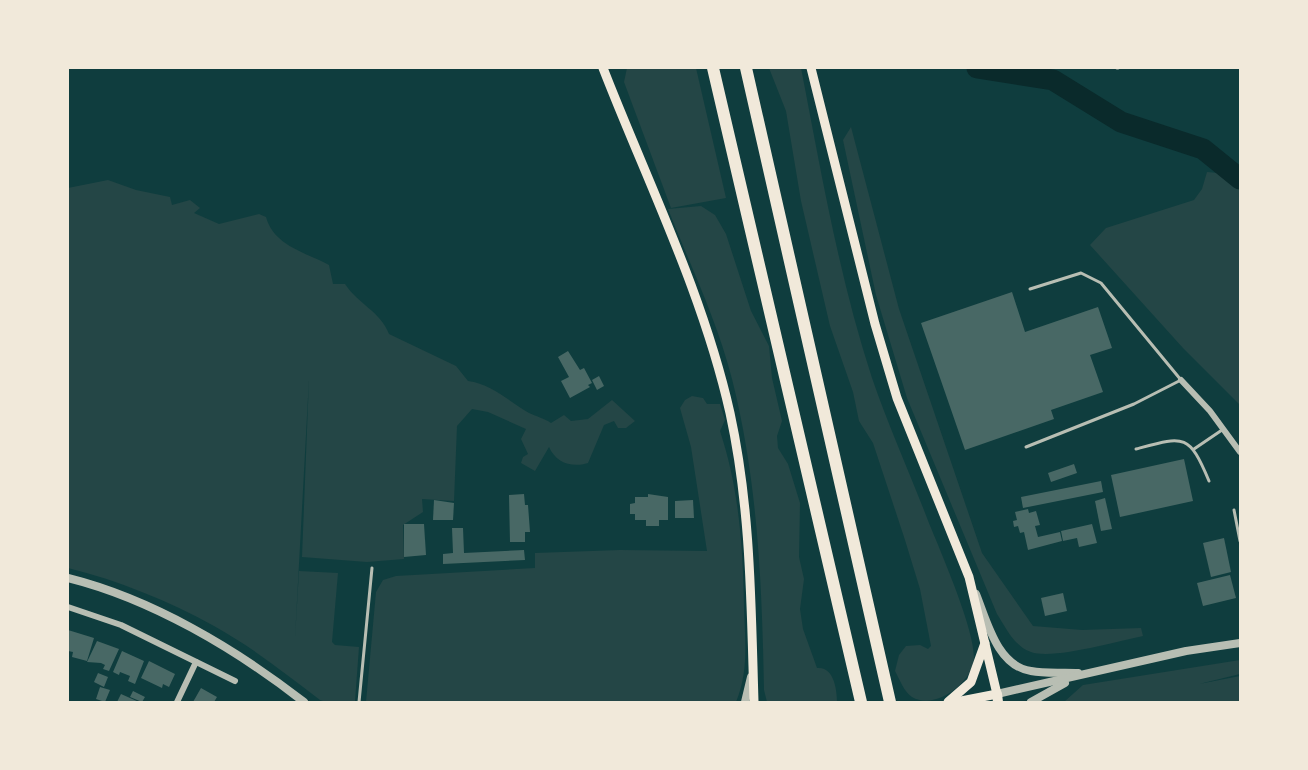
<svg xmlns="http://www.w3.org/2000/svg" width="1308" height="770" viewBox="0 0 1308 770" font-family="'Noto Sans',sans-serif">
<style>
.green{fill:#244646}
.lines{fill:none;stroke-linecap:round;stroke-linejoin:round}
.river{stroke:#0a2a2b;stroke-width:21}
.building{fill:#486865}
.service{stroke:#b8beb3;stroke-width:3}
.minor{stroke:#b8beb3;stroke-width:6}
.tertiary{stroke:#b8beb3;stroke-width:8}
.secondary{stroke:#f1e9da;stroke-width:9}
.trunk{stroke:#f1e9da;stroke-width:10}
.motorway{stroke:#f1e9da;stroke-width:12}
</style>
<rect width="100%" height="100%" fill="#0f3d3e"/>
<g class="green">
<path d="M627 68H696L726 198 671 208 624 82Z"/>
<path d="M769 68H801C821 171 839 277 872 378 888 425 909 471 927 518 937 544 981 641 973 664 967 686 934 710 912 697 904 692 900 680 895 671L899 655 906 646 920 645 928 649 931 646 920 589 905 540 873 443 859 421 853 392 830 326 801 201 786 111Z"/>
<path d="M851 127 899 309 982 553 1033 626 1082 630 1141 628 1143 636C1118 641 1053 660 1031 652 1014 646 1006 628 997 614L907 398 876 295 843 140Z"/>
<path d="M1207 172 1218 173 1240 189V405L1183 348 1090 245 1106 228 1194 200 1202 189Z"/>
<path d="M108 180 136 190 170 197 172 205 190 200 200 208 194 213 219 224 259 214 266 217C274 246 305 252 329 265L333 284H345C358 304 380 311 389 334L456 366 468 381C492 384 508 401 529 413 537 417 544 418 551 423L564 415 571 421 588 419 612 400 635 421 626 428H618L614 421 604 425 588 463C572 468 556 463 549 447L535 471 521 463 523 457 528 454 521 439 526 429 488 412 472 409 457 426 454 501 422 499 423 512 403 525 404 559 367 562 302 557 309 379 295 638 299 571 338 573 332 642 335 645 359 647 355 701 326 702 320 700C286 674 252 647 214 626 169 601 117 580 68 568V188Z"/>
<path d="M701 206 715 215 726 234 751 311 769 346 772 378 782 421 777 436 778 448 788 464 800 503 799 557 804 579 800 609 803 629 817 668C834 666 837 690 837 702H767L764 690C762 585 758 482 732 379 717 320 690 265 668 209Z"/>
<path d="M692 396 703 398 707 404H720L725 420 720 431C739 489 743 546 744 607 745 640 749 671 736 702H366L376 592 383 580 396 576 535 568V553L620 550 707 551 691 447 680 408 685 400Z"/>
<path d="M1240 660V674L1199 684 1240 676V702H1064L1083 685Z"/>
</g>
<g class="lines">
<path class="river" d="M977 68 1053 80 1121 122 1203 149 1240 179"/>
</g>
<g class="building">
<path d="M1012 292 1025 332 1098 307 1112 348 1090 355 1103 392 1051 410 1054 419 965 450 921 323Z"/>
<path d="M568 351 580 370 584 368 592 383 588 385 590 387 570 398 561 381 569 377 558 357Z"/>
<path d="M599 376 604 386 597 390 592 380Z"/>
<path d="M1184 459 1193 501 1120 517 1111 475Z"/>
<path d="M1074 464 1077 473 1051 482 1048 473Z"/>
<path d="M1101 481 1103 492 1023 508 1021 497Z"/>
<path d="M524 494 525 505H528L530 532H525V542H510L509 495Z"/>
<path d="M648 494 668 497V520H659V526H646V520H635V514H630V504L635 503V497H648Z"/>
<path d="M1105 498 1112 529 1101 531 1095 501Z"/>
<path d="M434 500 454 503 453 520H433Z"/>
<path d="M693 500 694 518H675V501Z"/>
<path d="M1028 509 1029 513 1036 511 1040 525 1035 526 1038 537 1060 532 1062 541 1028 550 1024 532 1020 533 1018 526 1014 527 1013 521 1017 520 1015 512Z"/>
<path d="M404 524H424L426 555 404 557Z"/>
<path d="M1092 524 1097 543 1079 547 1077 538 1063 541 1061 531Z"/>
<path d="M452 528H463L464 553 524 550 525 560 443 564V554L453 553Z"/>
<path d="M1224 538 1231 572 1211 577 1203 543Z"/>
<path d="M1230 575 1236 598 1203 606 1197 583Z"/>
<path d="M1063 593 1067 611 1045 616 1041 598Z"/>
<path d="M68 630 94 638 87 661 72 657 73 652 68 651Z"/>
<path d="M97 641 119 649 109 671 103 669 105 665 101 663 87 662Z"/>
<path d="M122 651 144 661 135 684 128 681 130 676 120 672 119 675 113 672Z"/>
<path d="M149 661 175 674 169 687 163 684 162 688 141 678Z"/>
<path d="M98 673 108 677 104 687 94 682Z"/>
<path d="M100 687 110 690 105 702 96 699Z"/>
<path d="M201 688 217 697 214 702H193Z"/>
<path d="M133 691 145 697 142 702 130 697Z"/>
<path d="M121 694 139 702H117Z"/>
</g>
<g class="lines">
<g class="service">
<path d="M1117 68H1118"/>
<path d="M1026 447 1134 404 1181 380 1101 283 1081 273 1030 289"/>
<path d="M1136 449C1184 436 1189 433 1209 481"/>
<path d="M1194 449 1222 430"/>
<path d="M1234 510 1240 541"/>
<path d="M359 702 372 568"/>
</g>
<g class="minor">
<path d="M1181 380 1210 411 1240 452"/>
<path d="M68 607 121 625 235 681"/>
<path d="M177 702 196 662"/>
</g>
<g class="tertiary">
<path d="M68 578C152 599 236 649 304 702"/>
<path d="M976 594C987 621 997 666 1031 671 1046 674 1063 672 1078 673"/>
<path d="M997 694 1186 651 1240 643"/>
<path d="M745 702 751 677"/>
<path d="M1031 702 1065 683"/>
</g>
<g class="secondary">
<path d="M603 68C647 181 703 293 730 413 751 509 751 605 754 702"/>
<path d="M811 68 875 324 897 398 969 577 997 694 956 702"/>
<path d="M948 702 971 682 985 643"/>
</g>
<path class="trunk" d="M997 694 998 702"/>
<g class="motorway">
<path d="M713 68 861 702"/>
<path d="M746 68 890 702"/>
</g>
</g>
<rect width="1308" height="770" fill="none" stroke="#f1e9da" stroke-width="138"/>
</svg>
